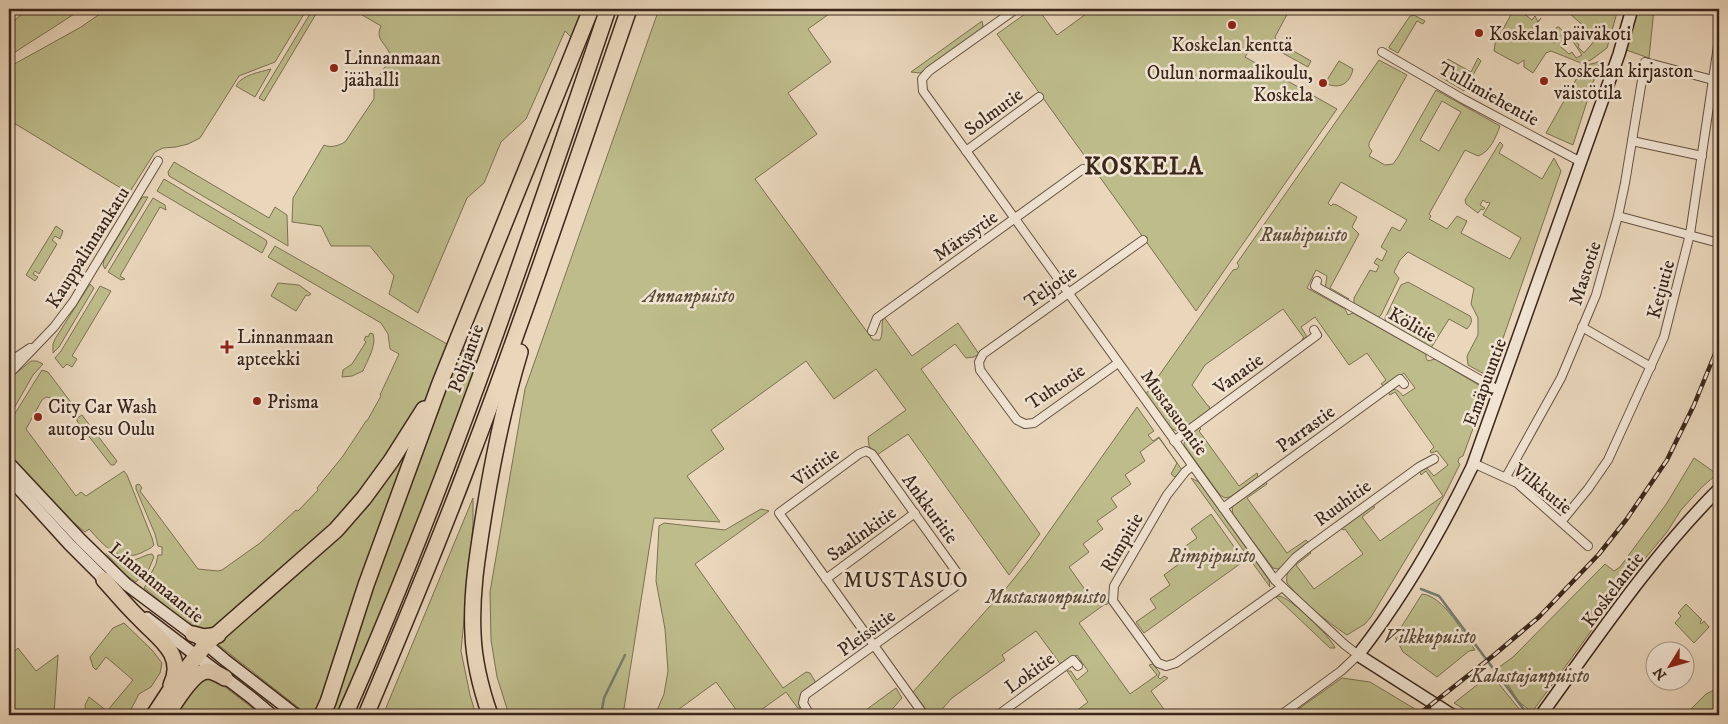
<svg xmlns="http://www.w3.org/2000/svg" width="1728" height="724" viewBox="0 0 1728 724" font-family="'IM FELL DW Pica',serif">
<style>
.green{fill:#bebc8b;stroke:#7c7153;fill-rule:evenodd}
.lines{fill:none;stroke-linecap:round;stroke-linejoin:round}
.stream{stroke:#737e72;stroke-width:2.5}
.street-casing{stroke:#665243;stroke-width:10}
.secondary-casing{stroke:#3b261b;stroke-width:14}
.highway-casing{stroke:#3b261b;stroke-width:18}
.street{stroke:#f1e4d3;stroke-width:8}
.secondary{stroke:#f1e4d3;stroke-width:11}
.highway{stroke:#e9d6bb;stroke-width:15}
.rail-casing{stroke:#3b261b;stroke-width:4.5}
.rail{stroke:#f1e4d3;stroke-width:2.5;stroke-dasharray:8;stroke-linecap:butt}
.poi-dot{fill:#8f2418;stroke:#f1e4d3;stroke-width:2}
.labels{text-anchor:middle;stroke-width:5;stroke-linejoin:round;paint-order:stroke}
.poi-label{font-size:19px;fill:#3b261b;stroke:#f1e4d3;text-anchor:start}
.street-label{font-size:19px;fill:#3b261b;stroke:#f1e4d3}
.park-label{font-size:19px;font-style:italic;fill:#5c4c37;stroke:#f1e4d3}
.quarter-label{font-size:21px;letter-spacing:1px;fill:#3b261b;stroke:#f1e4d3}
.district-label{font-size:24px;font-weight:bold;letter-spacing:1px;fill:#3b261b;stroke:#f1e4d3}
</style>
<rect width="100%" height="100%" fill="#e9d6bb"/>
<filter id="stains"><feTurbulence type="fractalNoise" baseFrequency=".004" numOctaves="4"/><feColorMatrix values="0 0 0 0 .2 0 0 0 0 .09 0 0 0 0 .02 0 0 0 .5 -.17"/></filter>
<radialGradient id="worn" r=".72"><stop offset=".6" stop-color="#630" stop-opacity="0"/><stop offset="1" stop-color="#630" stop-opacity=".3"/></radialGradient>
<g class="green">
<path d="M28 9H82L9 56V25Z"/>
<path d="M107 9H307L275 62 239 76 200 138 188 144 176 147 163 148 155 152 129 193 9 120V67L81 27Z"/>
<path d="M313 9H319L264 101 259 98Z"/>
<path d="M352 9H589L576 42 565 31 526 119 501 142 484 183 467 198 418 313 389 294 394 276 370 246H331L321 226 292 222 293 198 324 145C331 148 338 146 345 142L374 99V89L379 76 391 58C388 43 374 41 381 26Z"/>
<path d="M659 9H836L808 29 831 62 788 93 817 134 755 179 873 340H880C884 332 880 324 884 317L912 356 958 323 979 354 974 357 966 358 955 344 921 369 1040 534 1009 575 908 434 877 455 869 446 868 437 906 410 876 369 834 399 806 361 711 430 724 449 687 476 720 522 654 518 623 715H509L497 677 491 640 490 592 525 389Z"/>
<path d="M1032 9H1038L1057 35 1093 9H1290L1275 37 1276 41 1311 61 1308 67 1268 45 1264 53 1252 46 1245 57 1337 109 1196 311 997 34Z"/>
<path d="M1514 9H1524L1522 12 1532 20 1535 16 1538 22 1541 18 1532 29 1537 34 1539 32 1540 34 1539 36 1555 43V39L1551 35 1557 27H1559L1566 35V39H1564L1561 47 1569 54 1572 52 1576 58 1582 55 1570 37 1571 35 1579 45 1578 47 1584 53 1596 39 1592 36 1593 34 1569 13 1573 9H1590L1595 12 1596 9H1601V13L1608 14 1610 9H1618L1607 48 1591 60 1581 63 1551 51 1546 53 1533 73 1524 67V60L1518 64 1494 51 1495 44Z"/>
<path d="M1637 9H1654L1649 58 1626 50Z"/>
<path d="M1414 15 1425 21 1423 24 1417 21 1398 53 1389 48V47L1410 16Z"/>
<path d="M982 21 983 26 981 29 920 73 911 72Z"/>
<path d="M1478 58 1481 61 1464 91 1439 76 1448 59 1471 72Z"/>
<path d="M1379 60 1407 75 1369 143V147L1372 151 1369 156 1385 165 1393 164 1398 157 1436 90 1500 126C1496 137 1490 152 1478 156L1465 150 1429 214 1431 216 1429 219 1447 229 1457 216 1467 221 1461 233 1510 259 1521 238 1483 215 1490 203 1488 202 1487 203 1483 200 1480 205 1485 208 1483 210 1481 209 1478 213 1466 204 1465 200 1500 142 1503 145 1499 153 1542 179 1554 158 1561 171 1491 373 1486 375 1468 365 1467 356 1478 335V318L1471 304 1474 288 1408 252 1400 260 1394 272 1399 278 1381 315 1378 318 1354 304V298L1370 270 1376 272 1379 266 1374 263 1377 258 1382 261 1387 251 1381 247 1392 227 1400 231 1407 220 1341 182 1328 203 1331 206 1333 204 1337 205 1357 217 1352 227 1359 234 1330 288 1349 299 1346 300 1325 289 1327 276 1316 270 1307 288 1345 309 1348 315 1353 313 1426 354V358L1428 361 1435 359 1487 390 1463 456 1459 458 1458 462 1460 464 1444 496 1371 617 1365 624 1347 635C1325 620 1304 604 1287 583 1284 568 1299 559 1309 551L1311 553 1296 565 1314 589 1363 554 1345 529 1343 530 1341 526 1372 505 1375 507 1362 517 1380 541 1443 496 1426 471 1421 475 1419 470 1427 468 1434 476 1448 465 1437 451 1431 453 1430 451 1434 447 1395 392 1390 395 1388 392 1391 389C1397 389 1400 392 1403 396L1415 388 1404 373 1384 386 1381 384 1386 380 1367 353 1349 365 1315 317 1301 327 1306 335V339L1304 341 1302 339 1304 338 1283 309 1205 365 1192 385 1208 406H1209L1210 410 1184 429 1177 431 1172 429 1146 394 1233 270 1237 269 1239 266 1237 263ZM1442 101 1461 112 1439 151 1420 140Z"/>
<path d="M1339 61 1353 69C1350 84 1339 90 1325 83Z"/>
<path d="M1600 61 1573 145 1546 133 1578 76 1577 67 1595 63Z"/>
<path d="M271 69 255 97 236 86C241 75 260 72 271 69Z"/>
<path d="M174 162 269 218 275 207 287 215 288 246 169 176 168 172Z"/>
<path d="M164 179 266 240 267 243 262 253 157 191Z"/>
<path d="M143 197H148L105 269 103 265 104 260 140 200Z"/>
<path d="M153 198 165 205 166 210 160 207 120 276 125 279 121 280 108 272Z"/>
<path d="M56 226 63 231 60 239 55 236 52 240 57 244 39 274 35 271 33 274 38 277 35 281 26 275Z"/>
<path d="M275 246 447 344 435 382 425 400 411 425 361 497 216 631C191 633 162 601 144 588L148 582 147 581 156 564 158 555H162V547L158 546 155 534 136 489V485L139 484 142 488 140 491 198 569 218 571 222 570 260 543 296 510 298 511 318 490 317 488 343 456 366 421H367L381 396 380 395 399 354 390 349 388 334 381 323 268 257Z"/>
<path d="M1408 282 1470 316C1473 321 1471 324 1467 329L1449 319 1431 348 1386 324 1385 318 1401 285Z"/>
<path d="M278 283 299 285 311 294 308 296 306 295 296 311 271 296Z"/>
<path d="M90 284 94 288 59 347 53 353V344L55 339Z"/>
<path d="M100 286 111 291 72 356 77 359 72 367 67 364 63 368 55 358 61 351Z"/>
<path d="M370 333 373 334C377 345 367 361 363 371L352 376 342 377 343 370 352 364 366 342 364 340 366 336 368 337Z"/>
<path d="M464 349 470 351 468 357 478 362 421 515 337 715H328L369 586 459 352 463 354Z"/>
<path d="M31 361H37L43 364 33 375 9 417V379Z"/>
<path d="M42 370 48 372 73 405 67 409 58 399 46 397 42 400 26 429 76 496 81 492 86 496 124 471 127 475 152 538 154 545C151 549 146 550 141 553 117 563 104 545 89 529L85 532 68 518 9 456V423Z"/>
<path d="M1137 407 1154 431 1148 435 1153 441 1159 437 1182 470 1175 477 1171 474 1177 463 1159 438 1140 452 1145 461 1125 475 1131 484 1111 498 1117 507 1097 521 1103 529 1083 544 1089 552 1069 567 1093 601 1110 602 1106 605 1105 604 1079 623 1130 694 1157 675 1149 665 1153 664 1160 673 1158 677 1160 679 1164 676 1168 678 1151 691 1168 715H1071L1088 702 1067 671H1071L1077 680 1088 671 1077 655 1061 665 1036 631 1002 655 1005 660 952 698 937 715H930L913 692 1008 586 1029 560Z"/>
<path d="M82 415 117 461 114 465H111L77 421V418Z"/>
<path d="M1198 426 1201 429 1199 431 1239 486 1257 473 1258 477 1230 497 1225 498 1220 495 1184 445 1185 437Z"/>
<path d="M418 429 320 715 314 712 308 715 216 643 314 557Z"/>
<path d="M1694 458 1717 474 1702 487 1681 510 1667 532 1638 567 1532 712 1518 701 1498 668 1513 657 1605 564 1614 571 1620 567 1667 503Z"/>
<path d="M1191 478 1199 482 1269 580 1270 587Z"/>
<path d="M1265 481 1267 484 1247 498 1287 553 1306 540 1308 542 1283 566 1278 569 1273 568 1233 515 1232 506Z"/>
<path d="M473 498V525L461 651 470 695 476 715H383Z"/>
<path d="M761 509 769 511 695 564 783 688 806 672 810 673 815 681V684C805 692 797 695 800 709L799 710 786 692 754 715H740L716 682 671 715H655L664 694 668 671 665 629 656 581 659 526 664 523 725 530Z"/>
<path d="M1211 514 1244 561 1144 633 1136 622 1156 608 1150 599 1170 585 1164 575 1183 561 1177 552 1197 538 1191 529Z"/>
<path d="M106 553C116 558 126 563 137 559 143 557 147 554 152 554L154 557 148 571 143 578 141 576 136 582 124 574Z"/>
<path d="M1422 594C1444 596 1463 633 1475 650L1469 651 1437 677 1403 652 1395 637Z"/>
<path d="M1279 596C1290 597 1332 638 1335 648H1330L1276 597Z"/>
<path d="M1686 604 1702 620 1700 622 1701 624 1704 621 1709 627 1694 643 1675 623 1681 616 1678 613Z"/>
<path d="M124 623 152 650 162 663 160 673 151 687 139 694 128 715H86L85 705 89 697 107 711 133 680 106 657 96 670 93 667 90 657 113 628Z"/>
<path d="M18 648 36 671 58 655 54 715H10L9 714V656Z"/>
<path d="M1491 674 1524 715H1474L1454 703Z"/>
<path d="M208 678 221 684 262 715H172L194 682Z"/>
<path d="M1342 678 1370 682 1415 709 1407 715H1290Z"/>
<path d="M896 688 902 698 887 715H859Z"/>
<path d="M1714 690 1719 697V708L1712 715H1685L1706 694Z"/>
</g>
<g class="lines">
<g class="stream">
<path d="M1421 589 1439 596 1528 715"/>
<path d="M601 715 604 698 625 655"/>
</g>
<defs>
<g id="street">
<path d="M1016 9 929 71 922 79 923 91 1275 580 1344 644 1358 655 1341 671 1281 715"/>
<path d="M1382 52 1463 99 1581 162"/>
<path d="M1632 141 1702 156"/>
<path d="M966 151 1039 97"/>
<path d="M1618 216 1719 243"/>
<path d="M1317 281 1315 286 1500 391"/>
<path d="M1582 327 1651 367"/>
<path d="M872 331 877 318 1083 169"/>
<path d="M9 362 30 348"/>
<path d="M1118 363 1034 423 1025 424 1017 420 980 370 979 362 983 354 1143 240"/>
<path d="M9 374 54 327 73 302 158 161"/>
<path d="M1174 441 1317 335 1314 330"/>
<path d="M1473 463 1517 483 1588 546"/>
<path d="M1192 466 1185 472 1167 495 1114 586 1113 601 1158 663 1166 666 1176 663 1282 587"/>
<path d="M1506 477 1561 378 1596 295 1618 216 1625 183 1645 62 1713 80"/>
<path d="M1223 508 1400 379 1404 384"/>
<path d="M1561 522 1588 489 1608 460 1664 337 1690 234 1719 39"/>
<path d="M826 579 915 513"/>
<path d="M1275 580 1295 558 1309 547 1419 467 1434 459"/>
<path d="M810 715 803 703 805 695 963 581 872 454 866 451 859 454 779 513 924 715"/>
<path d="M998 715 1073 660 1078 666"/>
</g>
<g id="secondary">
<path d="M9 463 81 540 126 584 206 644 225 660 296 715"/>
<path d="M9 478 69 544 109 584"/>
<path d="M147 618 253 699 272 715"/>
<path d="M1452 715 1358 655C1404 596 1440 533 1472 467L1619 54 1632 9"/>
<path d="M1541 715C1597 638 1651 557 1719 489"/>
</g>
<g id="highway">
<path d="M104 580C116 593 128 608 141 620 158 638 186 655 171 685"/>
<path d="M193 634 204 637 218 635"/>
<path d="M154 715 173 686 206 644 336 530 364 498 391 461 424 409"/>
<path d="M167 715C174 704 193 672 207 671 213 671 220 675 225 678"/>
<path d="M322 715 328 702 366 585 440 383 591 9"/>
<path d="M345 715C447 485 527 247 608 9"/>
<path d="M366 715C402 630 438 545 470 459 527 310 577 159 629 9"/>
<path d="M490 715C481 689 474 662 473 634 471 595 477 558 483 520 492 463 503 408 520 352"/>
</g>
</defs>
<use href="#street" class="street-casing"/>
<use href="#secondary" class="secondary-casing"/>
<use href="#highway" class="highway-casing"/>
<use href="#street" class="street"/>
<use href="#secondary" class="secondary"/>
<use href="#highway" class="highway"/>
<defs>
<path id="rail" d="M1418 715 1494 655 1539 617 1599 554 1626 520 1667 460 1694 405 1719 344"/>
</defs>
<use href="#rail" class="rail-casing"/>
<use href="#rail" class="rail"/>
</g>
<g class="poi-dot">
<circle cx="1232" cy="25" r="5"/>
<circle cx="1479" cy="33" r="5"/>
<circle cx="334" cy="68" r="5"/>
<circle cx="1544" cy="81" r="5"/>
<circle cx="1323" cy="83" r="5"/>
<path d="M224.5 339.5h5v5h5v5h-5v5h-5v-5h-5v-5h5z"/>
<circle cx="257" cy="401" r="5"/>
<circle cx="38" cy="417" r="5"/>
</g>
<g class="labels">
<g class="poi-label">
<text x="1489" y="40">Koskelan päiväkoti</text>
<text x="1232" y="51" text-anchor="middle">Koskelan kenttä</text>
<text x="344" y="64">Linnanmaan<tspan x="344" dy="22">jäähalli</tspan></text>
<text x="1554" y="77">Koskelan kirjaston<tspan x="1554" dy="22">väistötila</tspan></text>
<text x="1313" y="79" text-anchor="end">Oulun normaalikoulu,<tspan x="1313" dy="22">Koskela</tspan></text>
<text x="237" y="343">Linnanmaan<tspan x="237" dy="22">apteekki</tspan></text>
<text x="267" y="408">Prisma</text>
<text x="48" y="413">City Car Wash<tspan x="48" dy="22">autopesu Oulu</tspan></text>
</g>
<g class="street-label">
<text transform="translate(1489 93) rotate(29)" y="7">Tullimiehentie</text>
<text transform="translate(993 111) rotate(-36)" y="7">Solmutie</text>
<text transform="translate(965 235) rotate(-35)" y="7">Märssytie</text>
<text transform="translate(87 247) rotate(-58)" y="7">Kauppalinnankatu</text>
<text transform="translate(1584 273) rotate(-72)" y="7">Mastotie</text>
<text transform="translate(1050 286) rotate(-35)" y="7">Teljotie</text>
<text transform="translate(1660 289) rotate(-75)" y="7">Ketjutie</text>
<text transform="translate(1413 324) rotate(29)" y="7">Kölitie</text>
<text transform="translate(465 358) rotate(-70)" y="7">Pohjantie</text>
<text transform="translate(1238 373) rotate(-36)" y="7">Vanatie</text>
<text transform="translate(1484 382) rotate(-70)" y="7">Emäpuuntie</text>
<text transform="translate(1055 386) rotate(-34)" y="7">Tuhtotie</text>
<text transform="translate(1175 412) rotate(54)" y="7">Mustasuontie</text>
<text transform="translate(1305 428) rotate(-36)" y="7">Parrastie</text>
<text transform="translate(815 466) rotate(-36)" y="7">Viiritie</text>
<text transform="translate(1543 488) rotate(38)" y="7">Vilkkutie</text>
<text transform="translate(1342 502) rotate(-36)" y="7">Ruuhitie</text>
<text transform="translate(931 508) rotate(54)" y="7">Ankkuritie</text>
<text transform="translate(861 533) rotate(-36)" y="7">Saalinkitie</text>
<text transform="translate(1121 542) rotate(-60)" y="7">Rimpitie</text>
<text transform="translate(157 582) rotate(39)" y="7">Linnanmaantie</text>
<text transform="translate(1612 589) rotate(-53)" y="7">Koskelantie</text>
<text transform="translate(866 632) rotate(-36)" y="7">Pleissitie</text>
<text transform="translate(1029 672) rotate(-36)" y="7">Lokitie</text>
</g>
<g class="park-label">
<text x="1304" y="241">Ruuhipuisto</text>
<text x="689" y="302">Annanpuisto</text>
<text x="1212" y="562">Rimpipuisto</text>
<text x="1046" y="603">Mustasuonpuisto</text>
<text x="1430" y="643">Vilkkupuisto</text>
<text x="1530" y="682">Kalastajanpuisto</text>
</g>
<g class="quarter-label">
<text x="906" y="587">MUSTASUO</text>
</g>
<g class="district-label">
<text x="1144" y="174">KOSKELA</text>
</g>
</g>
<rect width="1728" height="724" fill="none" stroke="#e9d6bb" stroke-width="30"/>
<rect x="10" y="10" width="1708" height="704" fill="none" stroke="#3b261b" stroke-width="2.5"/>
<rect x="15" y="15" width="1698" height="694" fill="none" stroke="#3b261b"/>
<g transform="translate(1670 666) rotate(233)"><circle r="24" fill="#f1e4d3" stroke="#a89889"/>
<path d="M0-4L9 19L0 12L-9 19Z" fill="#8f2418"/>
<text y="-8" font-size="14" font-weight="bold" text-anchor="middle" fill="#3b261b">N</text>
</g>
<rect width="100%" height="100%" filter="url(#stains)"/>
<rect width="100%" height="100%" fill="url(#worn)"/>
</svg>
